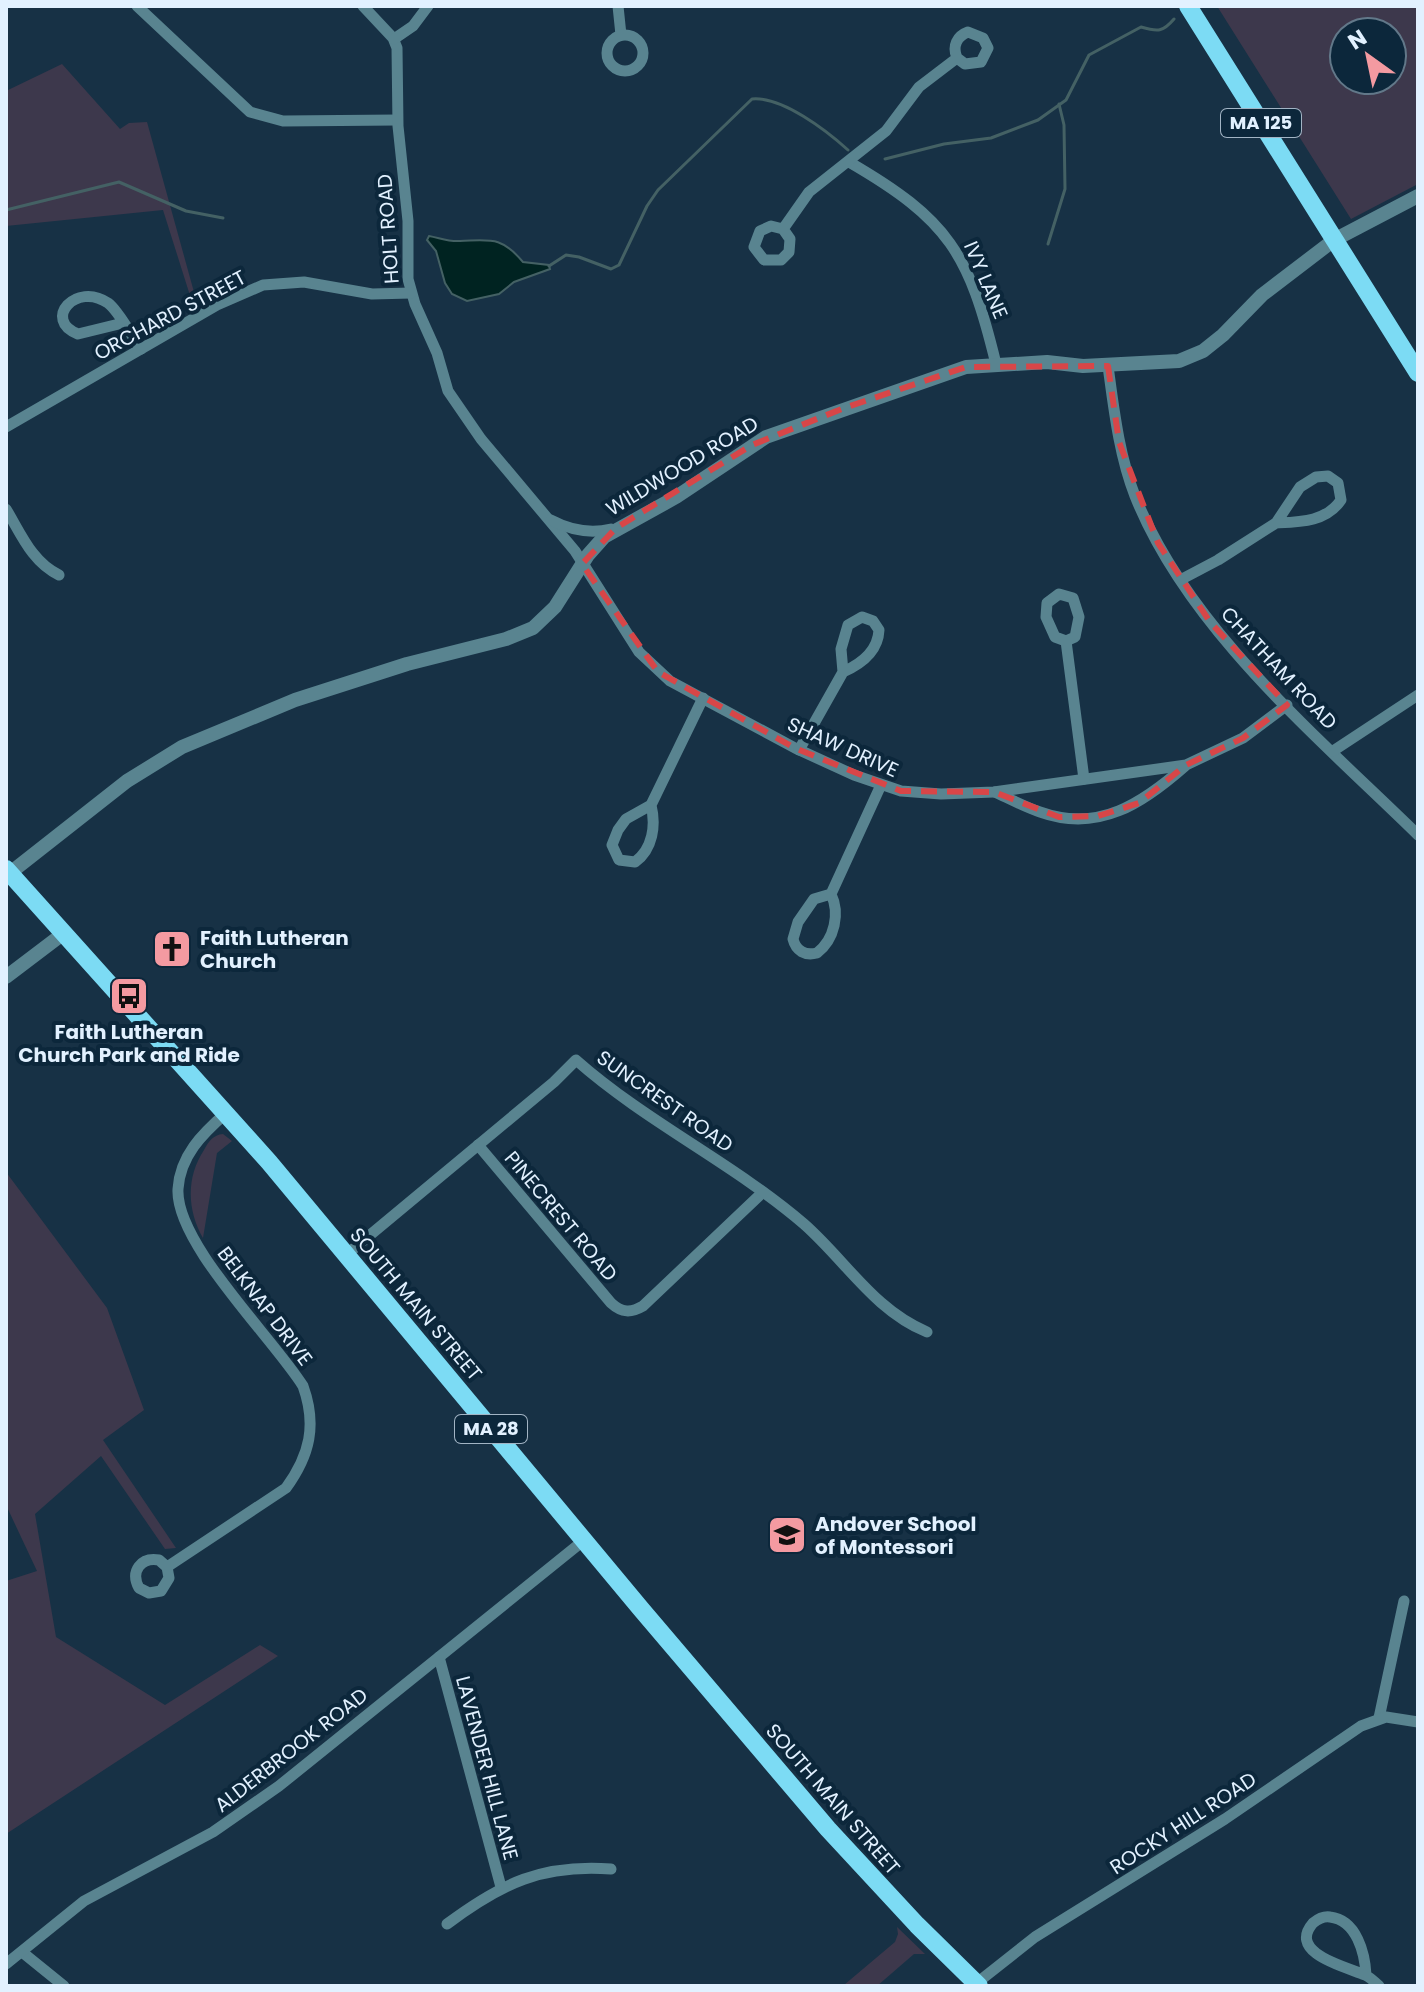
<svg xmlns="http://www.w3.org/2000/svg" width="1424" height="1992" viewBox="0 0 1424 1992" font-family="Poppins,sans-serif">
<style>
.green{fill:#3d384c;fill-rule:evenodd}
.water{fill:#002321;stroke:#446164;stroke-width:2}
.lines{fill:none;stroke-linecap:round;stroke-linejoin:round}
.stream{stroke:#446164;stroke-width:3}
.minor{stroke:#598490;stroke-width:11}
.tertiary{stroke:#598490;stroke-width:14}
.primary{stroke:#7cdbf4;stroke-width:18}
.marked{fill:none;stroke:#d84648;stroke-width:6;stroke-dasharray:16 10;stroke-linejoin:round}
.labels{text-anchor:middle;stroke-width:8;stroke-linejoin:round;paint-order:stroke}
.shield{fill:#0c273b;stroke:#a2b4c4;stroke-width:2}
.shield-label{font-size:18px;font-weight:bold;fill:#e2f1ff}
.street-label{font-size:20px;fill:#e2f1ff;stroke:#0c273b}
.poi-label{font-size:20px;font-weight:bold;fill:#e2f1ff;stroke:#0c273b;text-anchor:start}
</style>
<rect width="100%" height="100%" fill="#173145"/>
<g class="green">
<path d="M1217 6H1418V184L1351 219ZM1392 32V80H1344V32Z"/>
<path d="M62 64 120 129 129 123 147 122 197 303 193 305 163 210 6 226V91Z"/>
<path d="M223 1134 232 1141 217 1153 203 1238C187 1210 186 1177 204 1150 209 1141 213 1135 223 1134Z"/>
<path d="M6 1172 107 1308 144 1410 103 1440 176 1548 165 1549 101 1456 35 1514 56 1637 165 1705 260 1645 278 1656 6 1834V1581L37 1571 6 1505Z"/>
<path d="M897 1927 925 1954H914L877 1986H839L844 1985 895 1942 898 1934Z"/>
</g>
<path class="water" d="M429 236C440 238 449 242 460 241 491 240 501 236 523 262L549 265 550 269 514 282 499 294 467 301 452 294 445 283 436 251 427 240Z"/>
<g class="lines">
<g class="stream">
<path d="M885 159 944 144 991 138 1038 120 1066 100 1089 55 1141 27C1158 32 1163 32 1174 19"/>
<path d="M6 210 119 182 186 211 223 218"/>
<path d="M1048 244 1065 189 1064 125 1059 104"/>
<path d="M549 266 566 255 579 257 611 269 619 265 647 206 658 190 752 99C782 96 827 131 848 150"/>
</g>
<g class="minor">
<path d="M137 6 250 112 283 121 397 120"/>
<path d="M363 6 393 38 397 48 398 126 408 221V279L415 304 437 353 448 391 481 439 575 551 639 652 670 681 795 748 854 775 901 791 941 794 994 792 1186 765 1243 738 1287 705"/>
<path d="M618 6 621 35"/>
<circle cx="625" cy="53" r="18"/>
<path d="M394 39 413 26 428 6"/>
<path d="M849 162C949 220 969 253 996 364"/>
<path d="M783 229 790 239 789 252 781 260H764L754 247 760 231 771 226 783 229 809 192 886 131 919 87 957 58 965 64 981 62 988 48 983 38 968 32C957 36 952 46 957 58"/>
<path d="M123 323 78 334C42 320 76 281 108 303 119 311 132 337 141 349"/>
<path d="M1108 366C1114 410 1119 455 1135 496 1188 629 1318 737 1418 835"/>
<path d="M6 427 217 305 263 285 304 282 372 294 411 293"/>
<path d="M6 509C21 534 32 562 59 575"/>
<path d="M551 520C570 530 590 534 611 529"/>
<path d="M1182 579 1218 560 1276 523 1300 487 1316 477 1328 476 1338 483 1341 500C1326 522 1300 522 1276 523"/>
<path d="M1066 641 1055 637 1046 617 1047 603 1059 594 1073 598 1079 617 1075 637 1066 641 1084 779"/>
<path d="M799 750 843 672 841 649 848 625 862 617 873 621 879 630C878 652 861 664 843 672"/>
<path d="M1333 751 1418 695"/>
<path d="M995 792C1010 799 1025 807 1040 812 1099 833 1143 803 1185 766"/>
<path d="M651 805C656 825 653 849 635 862L619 860 612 845 618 830 626 819 651 805 703 698"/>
<path d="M831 894 814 899 798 922 793 939C796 951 805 956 817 953 835 939 840 913 831 894L881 785"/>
<path d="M478 1145 611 1303C622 1313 631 1313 643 1306L763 1192"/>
<path d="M346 1255 554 1082 576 1060C646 1122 733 1163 804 1224 846 1261 874 1310 927 1332"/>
<path d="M167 1567 169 1578 161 1591 149 1593 139 1588C130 1571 141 1557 159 1560L167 1567 286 1488C310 1455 317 1425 303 1386 273 1338 175 1243 178 1189 180 1156 202 1134 226 1113"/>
<path d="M439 1657 501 1887"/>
<path d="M1379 1718 1404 1601"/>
<path d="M447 1924C502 1883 542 1864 611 1869"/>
<path d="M22 1952 64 1986"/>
<path d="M6 1964 84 1901 213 1832 279 1786 583 1541"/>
<path d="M1366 1975C1365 1954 1357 1920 1330 1917 1324 1916 1318 1919 1313 1923 1286 1954 1350 1968 1365 1975 1370 1977 1375 1982 1379 1986"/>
<path d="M973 1986 1035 1937 1225 1819 1361 1726 1386 1717 1418 1722"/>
</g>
<g class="tertiary">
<path d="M10 873 127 781 182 747 295 700 407 664 506 639 533 628 555 607 588 555 604 537 676 497 766 437 966 367 1047 362 1083 366 1179 361 1203 351 1223 335 1262 295 1334 240 1418 196"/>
<path d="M6 977 64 933"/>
</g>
<g class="primary">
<path d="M1188 6 1418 373"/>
<path d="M6 869 269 1162 641 1609 828 1829 917 1925 979 1986"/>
</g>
</g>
<path class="marked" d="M1108 366 1119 442 1158 543 1210 622 1287 705 1243 738 1186 765 1139 803 1098 816 1059 817 994 792 901 791 795 748 658 672 582 564 616 528 752 445 844 408 966 367Z"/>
<defs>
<symbol id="church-square" viewBox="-11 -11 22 22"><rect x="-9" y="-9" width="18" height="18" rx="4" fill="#f49aa1" stroke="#0c273b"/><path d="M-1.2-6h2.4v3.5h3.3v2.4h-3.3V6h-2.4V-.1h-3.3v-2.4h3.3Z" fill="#111"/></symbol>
<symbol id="bus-square" viewBox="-11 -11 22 22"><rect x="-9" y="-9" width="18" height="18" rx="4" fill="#f49aa1" stroke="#0c273b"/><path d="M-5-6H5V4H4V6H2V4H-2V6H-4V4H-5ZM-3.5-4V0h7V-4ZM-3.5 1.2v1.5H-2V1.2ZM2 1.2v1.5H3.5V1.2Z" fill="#111"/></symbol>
<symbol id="school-square" viewBox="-11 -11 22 22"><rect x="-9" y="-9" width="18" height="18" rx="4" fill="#f49aa1" stroke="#0c273b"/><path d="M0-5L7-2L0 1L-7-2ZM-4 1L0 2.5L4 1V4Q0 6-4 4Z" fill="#111"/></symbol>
</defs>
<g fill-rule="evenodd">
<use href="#church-square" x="150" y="927" width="44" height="44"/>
<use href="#bus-square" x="107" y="974" width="44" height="44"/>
<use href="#school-square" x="765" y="1513" width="44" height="44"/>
</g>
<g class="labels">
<g class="shield">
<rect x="1221" y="109" width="80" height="28" rx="6"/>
<rect x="455" y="1415" width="72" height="28" rx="6"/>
</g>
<g class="shield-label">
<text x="1261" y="129">MA 125</text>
<text x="491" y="1435">MA 28</text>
</g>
<g class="street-label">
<text transform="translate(388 229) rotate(-94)" y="7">HOLT ROAD</text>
<text transform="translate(986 280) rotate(67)" y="7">IVY LANE</text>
<text transform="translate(170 315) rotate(-28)" y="7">ORCHARD STREET</text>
<text transform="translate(682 466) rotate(-31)" y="7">WILDWOOD ROAD</text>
<text transform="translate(1279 668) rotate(47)" y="7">CHATHAM ROAD</text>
<text transform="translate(843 747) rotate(24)" y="7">SHAW DRIVE</text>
<text transform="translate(665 1101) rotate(35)" y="7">SUNCREST ROAD</text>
<text transform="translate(561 1216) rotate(50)" y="7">PINECREST ROAD</text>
<text transform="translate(416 1304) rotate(50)" y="7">SOUTH MAIN STREET</text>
<text transform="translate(265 1306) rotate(53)" y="7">BELKNAP DRIVE</text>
<text transform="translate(291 1750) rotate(-38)" y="7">ALDERBROOK ROAD</text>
<text transform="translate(487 1768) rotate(75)" y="7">LAVENDER HILL LANE</text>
<text transform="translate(833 1799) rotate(49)" y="7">SOUTH MAIN STREET</text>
<text transform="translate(1183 1823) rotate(-33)" y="7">ROCKY HILL ROAD</text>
</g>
<g class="poi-label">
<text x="200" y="945">Faith Lutheran<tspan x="200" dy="23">Church</tspan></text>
<text x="129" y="1039" text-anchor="middle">Faith Lutheran<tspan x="129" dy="23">Church Park and Ride</tspan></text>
<text x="815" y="1531">Andover School<tspan x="815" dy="23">of Montessori</tspan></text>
</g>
</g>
<rect width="1424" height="1992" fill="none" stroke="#e2f1ff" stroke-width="16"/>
<g transform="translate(1368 56) rotate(327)"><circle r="38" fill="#0c273b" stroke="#627889" stroke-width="2"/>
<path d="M0-6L14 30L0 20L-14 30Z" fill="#f49aa1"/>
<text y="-12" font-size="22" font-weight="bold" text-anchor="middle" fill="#e2f1ff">N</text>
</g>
</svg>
